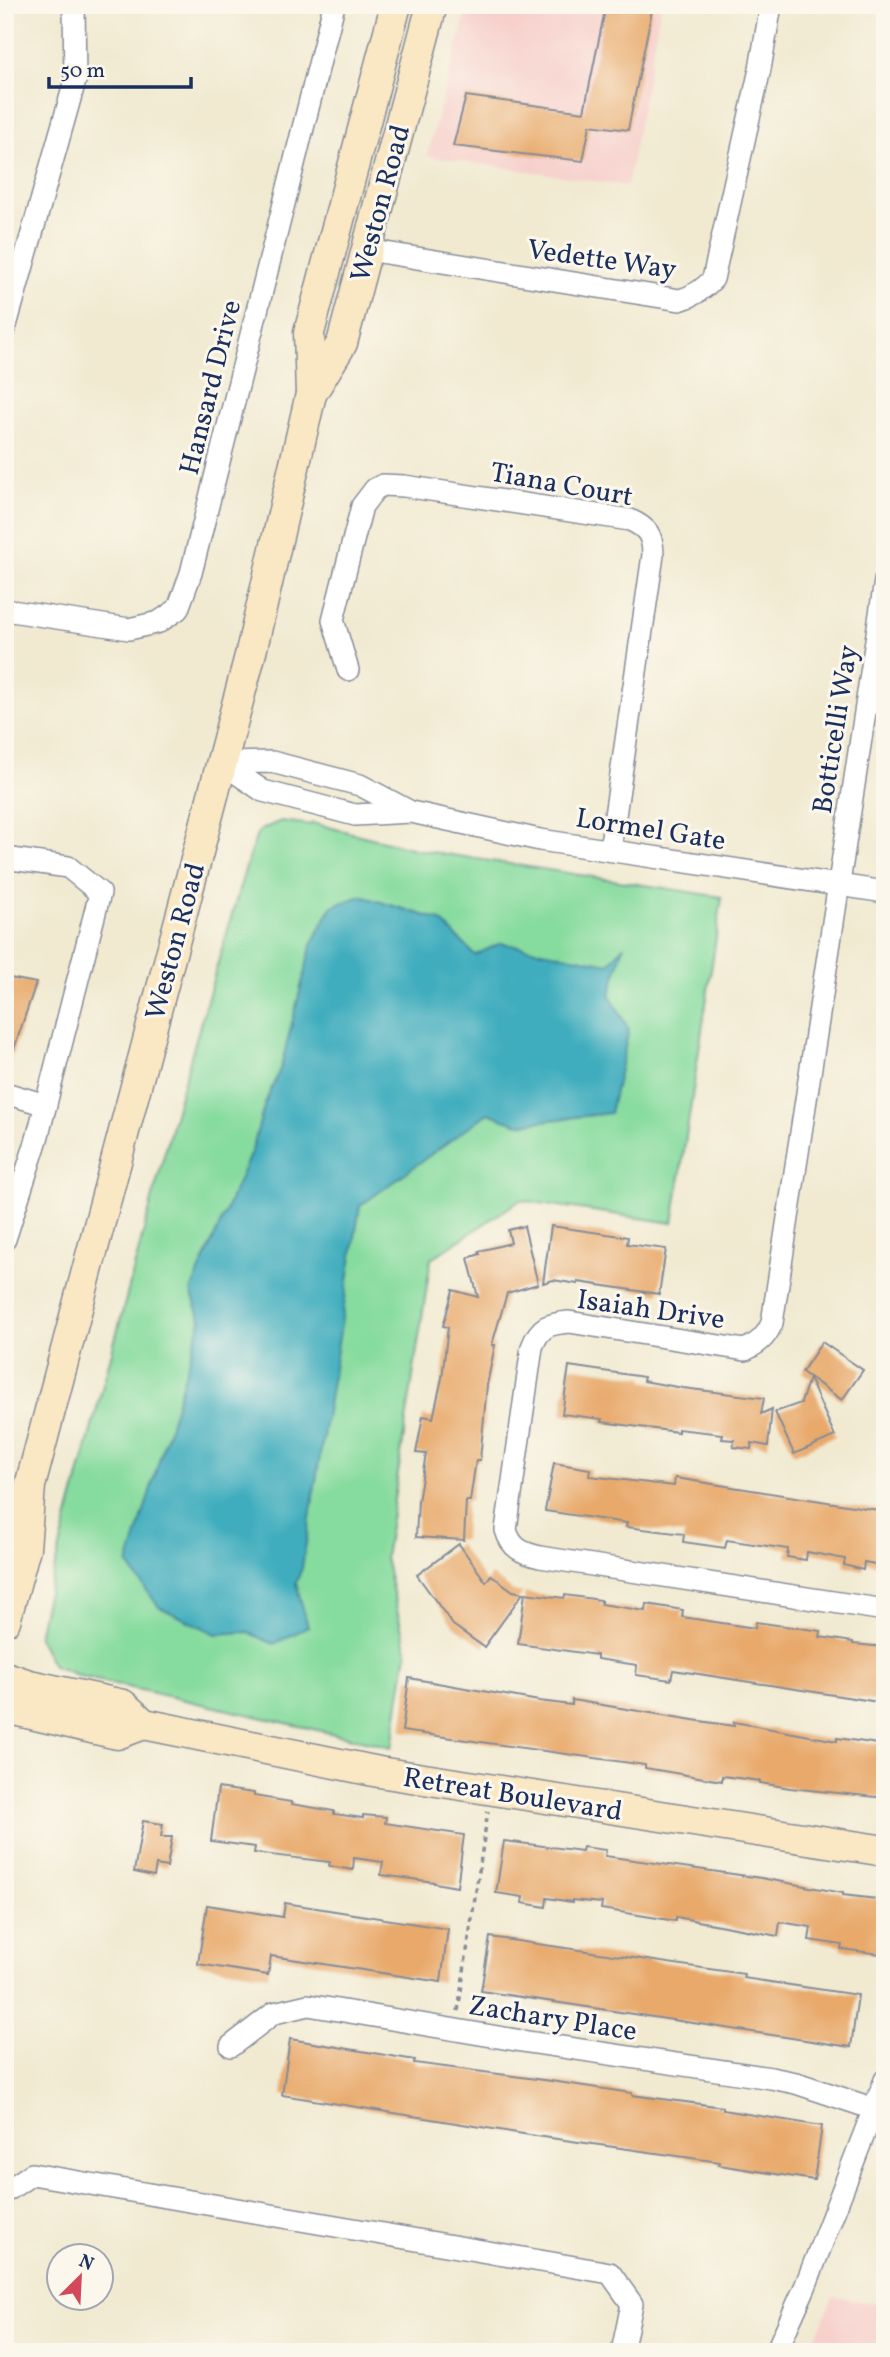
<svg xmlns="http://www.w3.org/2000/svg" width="890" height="2357" viewBox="0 0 890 2357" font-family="Vollkorn,serif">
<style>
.built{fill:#f7d0cc}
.green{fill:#86db9e;stroke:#50857e;stroke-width:2}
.water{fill:#40adbe;stroke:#2e6e8e;stroke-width:2}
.building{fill:#e8a96a}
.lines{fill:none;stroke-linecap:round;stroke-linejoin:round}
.street-casing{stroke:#868c98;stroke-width:24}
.secondary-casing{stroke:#868c98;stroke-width:33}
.path{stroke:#868c98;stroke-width:3.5;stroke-dasharray:5 5;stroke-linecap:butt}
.street{stroke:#fff;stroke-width:21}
.secondary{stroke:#fae7c3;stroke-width:30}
.labels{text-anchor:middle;stroke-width:6;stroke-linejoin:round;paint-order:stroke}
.street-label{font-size:28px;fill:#1b2f5e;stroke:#fbf7ec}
</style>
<rect width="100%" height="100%" fill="#fbf7ec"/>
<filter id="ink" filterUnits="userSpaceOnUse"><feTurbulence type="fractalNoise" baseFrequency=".0143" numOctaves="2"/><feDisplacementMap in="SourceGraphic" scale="14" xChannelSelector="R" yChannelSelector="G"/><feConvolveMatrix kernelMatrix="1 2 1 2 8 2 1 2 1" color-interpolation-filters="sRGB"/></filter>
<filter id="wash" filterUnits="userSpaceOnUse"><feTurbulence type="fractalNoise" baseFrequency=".00686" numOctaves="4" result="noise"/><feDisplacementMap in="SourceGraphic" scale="28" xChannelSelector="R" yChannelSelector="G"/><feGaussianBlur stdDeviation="1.57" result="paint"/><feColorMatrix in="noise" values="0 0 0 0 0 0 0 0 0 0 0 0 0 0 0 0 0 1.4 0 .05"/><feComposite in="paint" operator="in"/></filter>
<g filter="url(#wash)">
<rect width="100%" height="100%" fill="#f1ead1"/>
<g class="built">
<path d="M468 5H661L627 186 427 156Z"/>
<path d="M833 2297 885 2305V2352H809Z"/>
</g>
<path class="green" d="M281 821 311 825 312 823 419 850 722 897 673 1223 520 1200 431 1259 385 1558 407 1652 392 1747 83 1677 53 1666 38 1637 44 1608 181 1091 244 873 257 834 262 829Z"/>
<path class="water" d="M361 896 440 920 475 955 501 943 609 964 624 945 610 995 629 1030 610 1113 518 1124 488 1113 360 1206 302 1568 296 1583 308 1627 274 1644 247 1632 216 1634 159 1607 128 1565 201 1320 191 1291 252 1150 265 1103 281 1067 312 943 332 906Z"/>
<g id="blocks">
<g class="building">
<path d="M606 5H653L628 130 590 125 583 161 453 146 466 96 584 112Z"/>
<path d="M5 977 36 983 8 1067H5Z"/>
<path d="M524 1226 538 1284 507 1293 492 1345H495L487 1385 480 1460H476L470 1501H466L464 1540 416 1537 418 1501 426 1454 416 1453 423 1416 433 1418 442 1378 448 1327 443 1326 453 1290 478 1297 468 1258 480 1254 479 1251 511 1243 508 1230Z"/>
<path d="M551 1226 628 1237 627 1244 666 1249 659 1294 578 1282V1284L553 1280 543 1283Z"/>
<path d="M822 1342 863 1370 842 1400 802 1372Z"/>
<path d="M569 1366 644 1377 643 1381 683 1388 764 1398 761 1414 772 1409 768 1446 752 1443 751 1449 733 1447 734 1440 722 1439 723 1434 678 1429V1432L601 1422 602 1419 562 1414Z"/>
<path d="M809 1378 835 1436 794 1454 775 1412 801 1403Z"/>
<path d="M554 1463 590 1469 589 1476 674 1486 675 1478 885 1511V1566L864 1562 863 1570 844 1565 845 1559 807 1552 806 1560 787 1557 788 1549 727 1540 725 1548 683 1542 684 1534 626 1527 627 1523 545 1511Z"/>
<path d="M459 1544 486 1582 491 1575 513 1591 523 1593 484 1647 453 1625 417 1575Z"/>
<path d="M525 1593 564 1598 565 1595 601 1600V1604L646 1611 647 1604 683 1610 682 1617 755 1628 756 1622 821 1631 820 1637 853 1642V1644L885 1647V1703L673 1670 671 1680 636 1675 637 1665 597 1659V1655L518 1644Z"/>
<path d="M409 1678 539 1701 572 1705V1700L693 1720 734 1726V1722L837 1741V1738L885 1745V1798L790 1788 760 1783V1781L722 1776V1781L645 1768V1765L402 1731Z"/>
<path d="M218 1788 254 1793V1796L291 1802V1804L334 1811V1814L363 1818V1815L386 1817 385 1823 464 1835 457 1887 434 1883V1882L381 1875 383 1862 354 1858 353 1870 329 1866 330 1862 254 1853 255 1847 211 1841Z"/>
<path d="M143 1821 163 1824 161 1837H172L167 1867 156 1865 154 1876 134 1872Z"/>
<path d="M504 1841 582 1851 583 1847 606 1850 605 1856 761 1878 843 1893V1895L885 1900 880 1954 841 1949 842 1945 809 1940 811 1927 780 1922 778 1936 676 1917V1921L601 1909 602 1903 572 1900V1902L547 1898 546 1907 522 1903 523 1897 496 1893Z"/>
<path d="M285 1903 448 1929 441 1982 271 1956 268 1975 198 1964 207 1905 283 1917Z"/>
<path d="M490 1937 744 1974 743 1978 858 1995 851 2047 481 1991Z"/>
<path d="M290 2039 415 2060 414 2063 544 2080 632 2093V2095L723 2107V2110L822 2126 814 2180 719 2165 720 2162 536 2136 282 2095Z"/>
</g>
</g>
</g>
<g filter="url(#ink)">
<use href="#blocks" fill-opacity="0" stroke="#868c98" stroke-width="2"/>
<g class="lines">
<defs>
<g id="street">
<path d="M367 250 680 300C694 296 703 290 713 279L760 69 771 5"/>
<path d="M5 329 75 81 74 5"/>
<path d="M885 581 772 1323C766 1337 759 1343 745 1350L569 1322C548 1324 540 1326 532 1347L506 1530C511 1548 522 1553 540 1557L885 1610"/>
<path d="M5 610 129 629 159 622 178 609 191 573 334 5"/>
<path d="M348 670 333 620 362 506 375 489 383 485 404 486 630 520C648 528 653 536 653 555L610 850"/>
<path d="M222 763 263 791 355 815 411 812 540 840 885 892"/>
<path d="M222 763 272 762 360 785 409 811"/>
<path d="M5 858 68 867 100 893 37 1139 5 1239"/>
<path d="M5 1093 46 1105"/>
<path d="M231 2046 274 2013 308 2005 528 2042 771 2078 796 2083 874 2109"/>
<path d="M5 2192 32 2174 610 2273 632 2304 622 2352"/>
<path d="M776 2352 805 2287 885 2080"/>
</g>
<g id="secondary">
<path d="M311 394 342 343 432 5"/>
<path d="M5 1621 25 1548 30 1486 251 652 311 394 309 333 396 5"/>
<path d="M5 1677 29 1685 123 1705 144 1724 379 1772 885 1851"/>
<path d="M5 1708 117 1734 144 1724"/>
</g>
</defs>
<use href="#street" class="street-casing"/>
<use href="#secondary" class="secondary-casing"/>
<path class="path" d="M458 2011 488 1811"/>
<use href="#street" class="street"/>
<use href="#secondary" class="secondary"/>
</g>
</g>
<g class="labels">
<g class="street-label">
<text transform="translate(379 203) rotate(-75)" y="10">Weston Road</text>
<text transform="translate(602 258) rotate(8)" y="10">Vedette Way</text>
<text transform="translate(209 387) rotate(-76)" y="10">Hansard Drive</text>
<text transform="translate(562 483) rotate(10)" y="10">Tiana Court</text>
<text transform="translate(834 729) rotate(-81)" y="10">Botticelli Way</text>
<text transform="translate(651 828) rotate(9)" y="10">Lormel Gate</text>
<text transform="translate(174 941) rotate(-75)" y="10">Weston Road</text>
<text transform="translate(651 1308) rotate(8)" y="10">Isaiah Drive</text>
<text transform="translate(513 1793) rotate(9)" y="10">Retreat Boulevard</text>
<text transform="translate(553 2017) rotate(9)" y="10">Zachary Place</text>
</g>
</g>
<rect width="890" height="2357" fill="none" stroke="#fbf7ec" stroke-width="28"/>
<g transform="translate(80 2277) rotate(24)"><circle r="33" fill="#fbf7ec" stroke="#a1a7b3" stroke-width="2"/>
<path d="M0-5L12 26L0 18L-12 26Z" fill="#d1495b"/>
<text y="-10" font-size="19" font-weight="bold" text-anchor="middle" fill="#1b2f5e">N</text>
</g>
<path d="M49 77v10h142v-10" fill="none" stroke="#1b2f5e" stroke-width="3.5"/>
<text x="60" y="77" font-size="21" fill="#1b2f5e" stroke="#fbf7ec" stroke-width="5" paint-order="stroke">50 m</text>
</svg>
